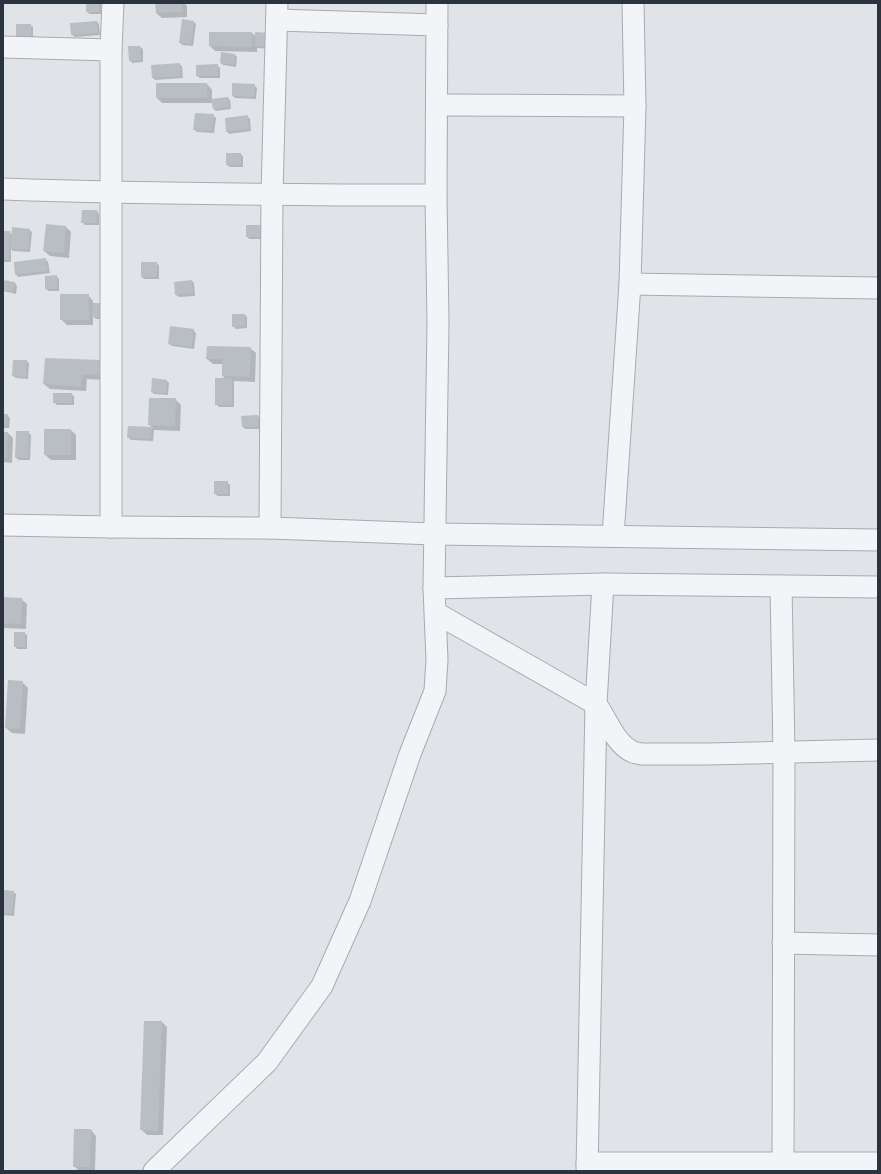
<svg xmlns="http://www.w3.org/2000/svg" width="881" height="1174" viewBox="0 0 881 1174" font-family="Roboto,sans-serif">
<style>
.shadow{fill:#0003}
.building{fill:#b8bec4}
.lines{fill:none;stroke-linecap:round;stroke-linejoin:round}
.street-casing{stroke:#a6abb2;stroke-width:23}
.street{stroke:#f3f4f7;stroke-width:21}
</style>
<rect width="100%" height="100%" fill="#e0e4e8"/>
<g class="shadow">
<path d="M87 3H101V14H90L87 12Z"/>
<path d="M156 3H184L187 6V17L162 18 156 13Z"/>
<path d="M97 22 99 24 100 35 75 37 72 35Z"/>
<path d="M194 22 196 24 193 46 182 45 180 42Z"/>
<path d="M30 25 33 27V46H19Z"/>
<path d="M252 33 271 49 257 48V52L215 51 210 46Z"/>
<path d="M129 47H140L143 49V62L132 63 130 60Z"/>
<path d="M235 55 237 57 236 67 223 65 221 63Z"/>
<path d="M179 64 182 66 183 78 155 80 153 78 152 66Z"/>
<path d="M217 65 220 68V78H200L197 76Z"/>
<path d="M157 84H207L212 90V100L228 98 230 100 231 109 216 111 214 109 213 103H162L157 98Z"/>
<path d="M254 85 257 88 256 99 235 98 233 96Z"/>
<path d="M213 115 216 118 214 133 197 132 194 129Z"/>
<path d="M247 116 250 119 251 131 229 134 227 131Z"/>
<path d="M227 154H241L243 157V167H230L227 165Z"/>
<path d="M97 211 99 214V225H85L82 222Z"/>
<path d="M260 226 263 229 262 239H249L247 236Z"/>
<path d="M66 227 71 232 69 258 50 256 44 251Z"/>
<path d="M29 230 32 232 30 252 13 251 11 249V262H3V232H9L12 235Z"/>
<path d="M46 260 48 262 50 273 18 277 16 274Z"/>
<path d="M156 263 159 265V279H144L142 277Z"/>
<path d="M56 276 59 279V291H49L46 289Z"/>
<path d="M3 281 15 283 17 286 16 294 3 291Z"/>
<path d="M192 281 194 283 195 296 179 297 176 295 175 283Z"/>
<path d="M88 295 93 301V304L108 319H96L93 316V325H67L61 319Z"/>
<path d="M245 315 247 317V328L236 329 233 326Z"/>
<path d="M193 330 196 333 194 349 172 346 169 344Z"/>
<path d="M250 348 256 353 255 382 234 381V407H219L216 404 225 379 223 376V364H213L207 359Z"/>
<path d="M26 361 29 363 28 379 16 378 13 376Z"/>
<path d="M101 361 105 380 87 379 86 391 50 389 44 384Z"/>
<path d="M167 381 169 383 168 395 154 394 152 392Z"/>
<path d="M71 394 74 396V405H57L54 402Z"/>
<path d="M175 399 181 405 180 431 154 430 153 441 131 440 128 437 129 427 153 428 149 425Z"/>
<path d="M3 415H7L10 418 9 428H3Z"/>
<path d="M258 416 260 419V429H245L243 427Z"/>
<path d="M45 430H71L76 435V460H51L45 455Z"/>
<path d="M28 432 31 435 30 460H19L16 458Z"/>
<path d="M3 433H8L13 438 12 463 3 462Z"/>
<path d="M227 482 230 485V496H218L215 494Z"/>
<path d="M3 598 21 599 27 604 26 629 3 628Z"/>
<path d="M24 633 27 635V649H17L15 646Z"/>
<path d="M22 682 28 688 25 734 12 733 6 728Z"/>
<path d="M3 891 13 892 16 894 14 916 3 915Z"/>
<path d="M162 1022 167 1027 163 1135H147L141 1129Z"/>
<path d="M91 1130 96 1136 95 1171H79L74 1166Z"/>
</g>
<g class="building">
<rect x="86" y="3" width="13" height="9"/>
<path d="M155 3H182L183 12 156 13Z"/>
<path d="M182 19 194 21 191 44 179 43Z"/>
<path d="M97 21 98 33 71 35 70 23Z"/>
<rect x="16" y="24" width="15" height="20"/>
<path d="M209 32H252V47L209 46Z"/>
<path d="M255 32 270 33 269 47 255 46Z"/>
<path d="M128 46H140L141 60 129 61Z"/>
<path d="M221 52 235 54 234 65 220 63Z"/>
<path d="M180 63 181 76 152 78 151 65Z"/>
<path d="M218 64V76H196V65Z"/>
<rect x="156" y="83" width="51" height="15"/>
<path d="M232 83 255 84 254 97 232 96Z"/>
<path d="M228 97 229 107 213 109 211 99Z"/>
<path d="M195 113 214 114 212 131 193 130Z"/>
<path d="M248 115 249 129 226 132 225 118Z"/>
<rect x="226" y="153" width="15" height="12"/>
<path d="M82 210H97V223H81Z"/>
<path d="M46 224 66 226 64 253 43 251Z"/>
<path d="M246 225H261L260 237H246Z"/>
<path d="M12 227 30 229 28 250 10 249Z"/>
<path d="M3 231H10L9 260H3Z"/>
<path d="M46 258 48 271 15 275 14 262Z"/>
<rect x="141" y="262" width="16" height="15"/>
<path d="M57 275V289H45V276Z"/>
<path d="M3 280 15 282 13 292 3 290Z"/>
<path d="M192 280 193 293 175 295 174 282Z"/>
<rect x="60" y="294" width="29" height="26"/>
<path d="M93 303H106V317H92Z"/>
<path d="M232 314H245V326L232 327Z"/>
<path d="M170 326 194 329 192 347 168 344Z"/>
<path d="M207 346 251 347 250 377 222 376V359H206Z"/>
<path d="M45 358 101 360 100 375 82 374 81 387 43 384Z"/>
<path d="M13 360H27L26 377 12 376Z"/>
<path d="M152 378 167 380 166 394 151 392Z"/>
<rect x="215" y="378" width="17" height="27"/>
<rect x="53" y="393" width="19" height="10"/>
<path d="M149 398H176L175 426 148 425Z"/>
<path d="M3 414H8L6 426H3Z"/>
<path d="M258 415 259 427H242L241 416Z"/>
<path d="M128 426 152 427 151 439 127 438Z"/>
<rect x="44" y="429" width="27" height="26"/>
<path d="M16 431H29L28 458H15Z"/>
<path d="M3 432H8L7 458 3 457Z"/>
<rect x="214" y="481" width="14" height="13"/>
<path d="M3 597 22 598 21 624 3 623Z"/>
<rect x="14" y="632" width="11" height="15"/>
<path d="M8 680 23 681 20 729 5 728Z"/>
<path d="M3 890 14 891 12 914 3 913Z"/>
<path d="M144 1021H162L158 1131 140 1130Z"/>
<path d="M74 1129H91L90 1167H73Z"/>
</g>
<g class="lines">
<defs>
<g id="street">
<path d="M277 20 437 25"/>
<path d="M3 47 111 50"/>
<path d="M437 105 635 106"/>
<path d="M3 189C147 194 292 195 436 195"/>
<path d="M630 284 878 288"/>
<path d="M3 525 111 527 270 528 435 534 878 540"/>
<path d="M111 527V50L113 3"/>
<path d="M270 528 272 195 277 3"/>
<path d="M613 536 630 284 635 106 633 3"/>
<path d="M781 586 784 752 783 1171"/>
<path d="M434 588 603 584 878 587"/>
<path d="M436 613 596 704C607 719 615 744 633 752 635 753 639 753 642 754H708L878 750"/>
<path d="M783 943 878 945"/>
<path d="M587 1163H878"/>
<path d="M154 1171 267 1062 322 986 360 901 410 754 435 691 437 660 434 588 438 322 436 195 437 3"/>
<path d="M587 1171 596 704 603 584"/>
</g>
</defs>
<use href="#street" class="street-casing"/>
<use href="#street" class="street"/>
</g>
<rect width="881" height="1174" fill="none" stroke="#2a333e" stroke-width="8"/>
</svg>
